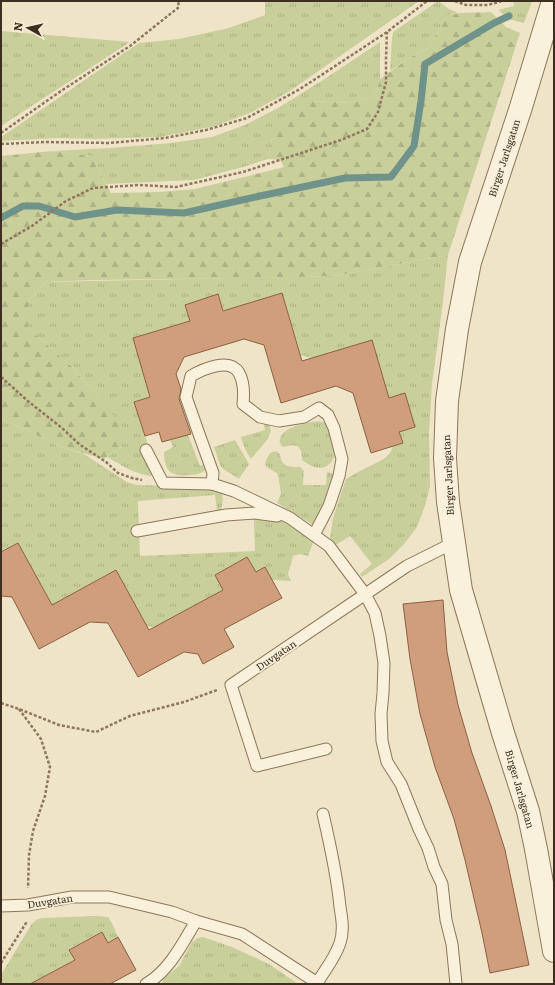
<svg xmlns="http://www.w3.org/2000/svg" width="555" height="985" viewBox="0 0 555 985" font-family="Literata,serif">
<style>
.grass{fill:url(#grass-tufts)}
.forest{fill:url(#forest-firs)}
.lines{fill:none;stroke-linecap:round;stroke-linejoin:round}
.stream{stroke:#6f938a;stroke-width:7}
.building{fill:#cf9f7d;stroke:#8d5f41}
.lane-casing{stroke:#8d765c;stroke-width:13}
.street-casing{stroke:#8d765c;stroke-width:24}
.path{stroke:#8d765c;stroke-width:2.5;stroke-dasharray:3 2;stroke-linecap:butt}
.lane{stroke:#faf1dc;stroke-width:11}
.street{stroke:#faf1dc;stroke-width:22}
.labels{text-anchor:middle;stroke-width:3.5;stroke-linejoin:round;paint-order:stroke}
.street-label{font-size:10px;fill:#3d2e20;stroke:#f7eed8}
</style>
<defs>
<pattern id="grass-tufts" width="24" height="20" patternUnits="userSpaceOnUse"><rect width="24" height="20" fill="#c9cf9b"/><path d="M3 7l-1-3M5 7V3M7 7l1-3M15 17l-1-3M17 17v-4M19 17l1-3" fill="none" stroke="#aeb285"/></pattern>
<pattern id="forest-firs" width="22" height="20" patternUnits="userSpaceOnUse"><rect width="22" height="20" fill="#c9cf9b"/><path d="M5 1l3.5 6h-7zM16 11l3.5 6h-7z" fill="#aeb285"/></pattern>
</defs>
<rect width="100%" height="100%" fill="#f0e4c8"/>
<g class="grass">
<path d="M265 1H419L290 91 250 113 215 126 160 137 94 139 58 138 1 141V137L139 43 179 39 229 28 265 15Z"/>
<path d="M438 1 449 9 458 13 447 15 429 48 409 58 390 71 392 38 393 32Z"/>
<path d="M513 1H532L524 23 508 19 498 10 514 6Z"/>
<path d="M1 31 130 42 1 126Z"/>
<path d="M380 42V79L377 89 372 97 350 103 312 101 272 139 268 159 243 167 194 180 106 184 91 156 52 151 111 148 171 143 212 137 245 125 278 108 326 78Z"/>
<path d="M448 255 443 302 432 384 429 433 430 486 425 506 417 527 404 544 389 559 362 577 360 574 372 564 350 536 334 546 330 538 333 518 346 479 356 473 384 459 390 453 393 446 403 443 399 432 415 427 405 393 389 398 311 358 301 355 282 293 223 311 218 295 185 305 190 321 133 338 150 397 135 402 153 462 155 472 151 476C134 474 121 465 107 457L121 447 98 396 71 366 28 328V302L45 282 334 276Z"/>
<path d="M1 419 24 429 61 447 84 454 127 482 136 485 217 487 221 490 223 499 221 511H217L215 495 138 501 140 556 255 551 254 519 270 518 286 520 310 536 313 543 308 556 300 554 293 556 288 574 291 581 272 580 256 572 247 557 215 575 223 590 155 627 146 626 116 570 52 605 18 543 1 552Z"/>
<path d="M318 421 327 423 337 451C335 454 334 458 332 461 323 473 312 467 302 460 302 445 297 443 283 447 280 444 279 442 280 439 283 426 307 423 318 421Z"/>
<path d="M263 422 269 425 271 431 268 439 251 459C246 452 243 445 241 437L265 430Z"/>
<path d="M188 435 200 466 207 462C206 465 206 469 204 471 200 474 194 475 189 475 171 477 164 471 164 452L173 447 170 440Z"/>
<path d="M235 440 249 464 239 479 223 469 220 465 214 447Z"/>
<path d="M276 451 280 454C281 467 289 467 300 467L304 471 303 485H326L327 472 332 473C339 486 321 513 315 526L277 503 281 494 278 474 268 468 265 464 267 458 270 453Z"/>
<path d="M98 916 108 917 112 923 118 937 108 943 101 932 69 949 75 960 30 984H1V975L31 925 36 920 42 918Z"/>
<path d="M203 937 232 947 269 964 298 984H162L164 978 179 966 192 942 198 938Z"/>
</g>
<path class="forest" d="M491 12 506 27 520 33 448 255 334 276 259 278 93 280 45 282 28 302V328L71 366 98 396 118 421 121 447 104 459 61 447 24 429 1 419V156L52 151 91 156 111 193 159 192 195 189 284 167 280 160 268 159 272 139 284 120 312 101 350 103 372 97 377 89 380 79 409 58 429 48 447 15 461 13Z"/>
<g class="lines">
<path class="stream" d="M1 218 23 206H39L75 217 117 210 184 213 260 196 345 178 391 177 414 146 421 101 425 64 494 23 509 16"/>
</g>
<g class="building">
<path d="M282 293 302 361 372 340 389 398 405 393 415 427 399 432 403 443 371 453 353 393 336 386 281 403 264 345 244 339 184 357 176 374 181 389 179 399 191 434 162 442 159 432 145 436 134 402 150 397 133 338 190 321 185 305 218 294 223 311Z"/>
<path d="M18 543 52 605 116 570 149 630 223 590 215 575 247 557 256 572 265 567 282 598 224 629 234 647 203 664 198 654 184 652 138 677 108 623 90 622 39 649 12 597 1 596V552Z"/>
<path d="M443 600 447 652 458 705 472 753 491 806 505 850 529 965 490 973 482 933 465 860 454 819 435 767 420 714 410 659 403 604Z"/>
<path d="M102 932 108 943 118 937 136 970 110 984H30L75 960 69 950Z"/>
</g>
<g class="lines">
<defs>
<g id="lane">
<path d="M146 450 163 483 212 484 234 491 290 518 329 546 365 594 375 613 380 636 384 663 383 693 381 714 382 741 387 762 401 784 419 829 428 848 434 867 442 884 446 920 452 944 456 984"/>
<path d="M212 484 213 473 199 434 186 397 191 376C203 369 230 357 239 373 244 382 244 395 243 404L260 417 279 421 304 417 319 408 328 415 334 428 342 459 339 476 329 506 314 535"/>
<path d="M137 531 226 515 255 513 277 516"/>
<path d="M326 749 257 766 231 685 407 566 453 543"/>
<path d="M1 906 28 905 72 897H109L172 912 196 921 242 934 319 984"/>
<path d="M317 983C325 970 335 958 340 943 344 931 342 919 340 907 337 875 330 844 323 814"/>
<path d="M146 984C169 971 183 943 196 921"/>
</g>
<path id="street" d="M553 1 521 107 470 262 457 329 447 401 445 458 448 502 461 590 503 733 528 811 536 849 554 951"/>
</defs>
<use href="#lane" class="lane-casing"/>
<use href="#street" class="street-casing"/>
<g class="path">
<path d="M455 1 466 5H488L502 1"/>
<path d="M1 133 61 91 130 46 179 7 178 1"/>
<path d="M1 144 45 142 109 143 165 138 206 130 247 118 300 89 387 32 427 1"/>
<path d="M1 244 32 226 66 201 93 188 139 185 176 187 243 172 341 140 367 129 378 112 386 82V58L387 32"/>
<path d="M1 377 29 402 62 428 79 444 106 462 118 473 132 478 142 480"/>
<path d="M1 703 19 709 59 725 96 732 130 716 184 702 217 690"/>
<path d="M19 709 41 739 50 767 45 796 33 831 29 855 28 888"/>
<path d="M1 963 26 923V921"/>
</g>
<use href="#lane" class="lane"/>
<use href="#street" class="street"/>
</g>
<g class="labels">
<g class="street-label">
<text transform="translate(504 158) rotate(-72)" y="4">Birger Jarlsgatan</text>
<text transform="translate(448 475) rotate(-93)" y="4">Birger Jarlsgatan</text>
<text transform="translate(276 655) rotate(-34)" y="4">Duvgatan</text>
<text transform="translate(520 789) rotate(74)" y="4">Birger Jarlsgatan</text>
<text transform="translate(50 901) rotate(-9)" y="4">Duvgatan</text>
</g>
</g>
<rect width="555" height="985" fill="none" stroke="#3d2e20" stroke-width="4"/>
<g transform="translate(28 28) rotate(278)" stroke="#f7eed8" stroke-width="3" paint-order="stroke">
<path d="M0-3L7 15L0 10L-7 15Z" fill="#3d2e20"/>
<text y="-6" font-size="11" font-weight="bold" text-anchor="middle" fill="#3d2e20">N</text>
</g>
</svg>
